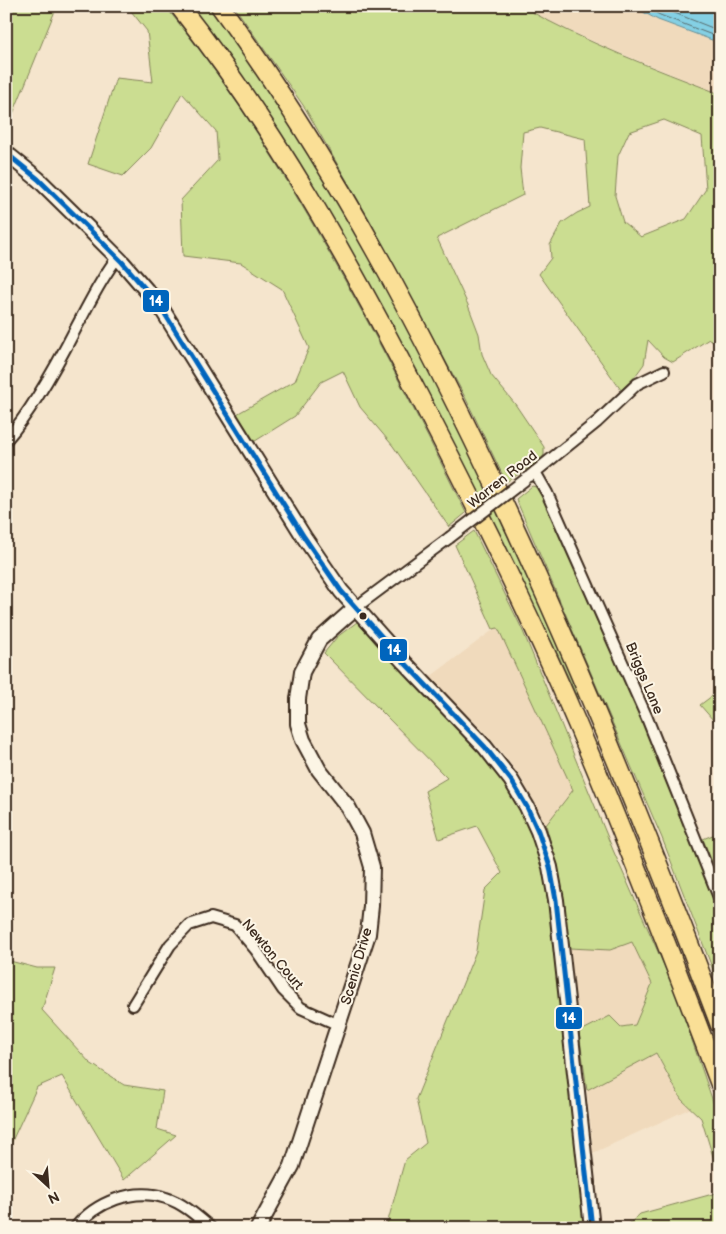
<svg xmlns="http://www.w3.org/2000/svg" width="726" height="1234" viewBox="0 0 726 1234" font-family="'Balsamiq Sans',sans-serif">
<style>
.built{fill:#f0dabc}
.green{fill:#cbdd91;stroke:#838458;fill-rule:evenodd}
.water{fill:#84d0e4;stroke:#678e95}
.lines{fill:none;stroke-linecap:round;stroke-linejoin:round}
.shore{stroke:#586c6d;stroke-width:1}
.street-casing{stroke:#3b2a1e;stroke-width:14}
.secondary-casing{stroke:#3b2a1e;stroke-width:18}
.highway-casing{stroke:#3b2a1e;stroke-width:21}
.street{stroke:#fcf5e5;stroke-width:10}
.secondary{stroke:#fcf5e5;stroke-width:14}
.highway{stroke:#fadf96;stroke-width:18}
.street-bridge-casing{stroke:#3b2a1e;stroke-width:14;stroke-linecap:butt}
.street-bridge{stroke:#fcf5e5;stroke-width:10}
.bus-1-casing{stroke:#fcf5e5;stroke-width:9}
.bus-1{stroke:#0065bd;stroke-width:5}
.bus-dot{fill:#3b2a1e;stroke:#fcf5e5;stroke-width:2}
.labels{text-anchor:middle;stroke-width:4;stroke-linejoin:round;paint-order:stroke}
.street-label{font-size:14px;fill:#3b2a1e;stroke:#fcf5e5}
.line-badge{stroke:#fcf5e5;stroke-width:2}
.badge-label{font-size:14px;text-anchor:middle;font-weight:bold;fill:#fff}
</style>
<rect width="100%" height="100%" fill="#f5e5cd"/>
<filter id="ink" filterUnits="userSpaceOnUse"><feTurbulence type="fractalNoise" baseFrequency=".02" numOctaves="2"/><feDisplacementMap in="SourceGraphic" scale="10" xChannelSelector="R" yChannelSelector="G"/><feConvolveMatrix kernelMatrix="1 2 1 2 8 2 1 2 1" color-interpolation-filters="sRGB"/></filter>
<g filter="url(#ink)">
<g class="built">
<path d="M521 6H632L658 20 720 43V94L610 49 542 18Z"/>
<path d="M497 627 573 790 546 825 523 781 504 755 488 736 430 677Z"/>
<path d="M633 942 652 984 635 1025 621 1027 610 1016 579 1032 569 948 610 950Z"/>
<path d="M655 1053 681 1099 691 1108 593 1153 587 1090Z"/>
</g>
<g class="green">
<path d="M6 6H57L6 131Z"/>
<path d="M127 6H165C219 71 265 143 308 216 365 313 416 412 466 513L449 527 393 446 360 407 343 371 321 382 295 416 252 443 235 415 295 381 309 348 282 289 241 263 183 256 181 200 218 160 216 131 182 93 151 148 123 176 88 164 116 78 153 82 147 31Z"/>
<path d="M188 6H213L328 180 429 364 582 698 578 699 560 659 504 545Z"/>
<path d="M234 6H521C584 42 653 68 720 94V344L709 339 673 362 664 357 648 340 644 364 633 379 621 390 539 274 551 258 550 245 562 223 577 213 590 207 585 139 540 128 523 132 520 168 523 195 437 238 468 305 479 334 482 354 491 375 515 404 544 447V455L539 461 506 482 465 397 369 219 305 108ZM664 120 702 136 706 189 686 219 641 237 623 222 615 196 618 156 629 132Z"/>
<path d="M532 486 536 487 543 498 627 684 720 910V988L662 838 516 499Z"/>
<path d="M474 531 522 629 613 850 674 988 720 1122V1179L701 1118 681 1099 656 1053 587 1090 579 1032 610 1016 621 1027 635 1025 652 984 632 942 610 950 569 948 561 882 546 825 573 790 498 628 493 629 455 545Z"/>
<path d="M357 622C386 656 417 687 449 719 471 742 498 766 514 794 533 828 543 864 549 902L586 1228H386L405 1160 426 1143 416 1099 476 951 485 890 502 873 477 826 439 839 425 791 447 778 324 653 337 637Z"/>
<path d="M720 690V728L700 705Z"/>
<path d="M720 832V883L703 839Z"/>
<path d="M6 960 37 968H55L42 1010 90 1063 124 1085 163 1091 157 1129 176 1135 124 1180 62 1076 37 1087 6 1154Z"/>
<path d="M720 1192V1228H625L640 1214Z"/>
</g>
<path class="water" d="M632 6H720V43L658 20Z"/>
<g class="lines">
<g class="shore">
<path d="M643 6 660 15 720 38"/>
<path d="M657 6 720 31"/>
</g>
<defs>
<g id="street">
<path d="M6 440C32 411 58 363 76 328 89 304 100 280 117 258"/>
<path d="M535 472 547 493 647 718 720 900"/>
<path d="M530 476 597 422 637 384 664 371"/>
<path d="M355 608 449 538"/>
<path d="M133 1005 170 945 189 925 211 918 235 925 256 950 283 990 301 1008 339 1025"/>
<path d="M75 1228C95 1202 134 1187 166 1198 183 1203 198 1217 211 1228"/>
</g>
<g id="secondary">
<path d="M6 153 38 179 90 230 122 262 160 306 304 537 341 591 404 662 485 747 511 780 527 807 538 831 550 867 556 900 592 1228"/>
<path d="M258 1228 292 1166 368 934 371 906 372 867 362 833 348 807 319 770 303 740 298 724V699L302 672 319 640 355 608"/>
</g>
<g id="highway">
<path d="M179 6C273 125 348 259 418 394 478 509 536 625 586 745 633 857 677 970 720 1084"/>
<path d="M220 6C335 164 426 337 508 513 586 680 655 852 720 1025"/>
</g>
</defs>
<use href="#street" class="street-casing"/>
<use href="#secondary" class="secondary-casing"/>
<use href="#highway" class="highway-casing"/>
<use href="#street" class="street"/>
<use href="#secondary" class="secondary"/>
<use href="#highway" class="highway"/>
<defs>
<path id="street-bridge" d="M449 538 526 479"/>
</defs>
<use href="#street-bridge" class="street-bridge-casing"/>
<use href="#street-bridge" class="street-bridge"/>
<defs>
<path id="bus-1" d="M6 153 38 179 90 230 122 262 160 306 304 537 341 591 404 662 485 747 511 780 527 807 538 831 550 867 556 900 592 1228"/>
</defs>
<use href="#bus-1" class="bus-1-casing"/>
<use href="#bus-1" class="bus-1"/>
</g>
</g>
<circle class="bus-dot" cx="363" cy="616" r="4.5"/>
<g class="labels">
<g class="street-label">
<text transform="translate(502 479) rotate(-38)" y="5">Warren Road</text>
<text transform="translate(645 678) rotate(67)" y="5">Briggs Lane</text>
<text transform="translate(273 954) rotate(50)" y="5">Newton Court</text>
<text transform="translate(356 966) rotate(-74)" y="5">Scenic Drive</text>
</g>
</g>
<g class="line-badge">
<rect x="142" y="289" width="28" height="24" rx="5" fill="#0065bd"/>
<rect x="379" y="638" width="29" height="24" rx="5" fill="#0065bd"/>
<rect x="555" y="1006" width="28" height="24" rx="5" fill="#0065bd"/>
</g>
<g class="badge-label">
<text x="156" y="306">14</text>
<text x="394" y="655">14</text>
<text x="569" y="1023">14</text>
</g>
<rect width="726" height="1234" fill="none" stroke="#fcf5e5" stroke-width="25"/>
<rect x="12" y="12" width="701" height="1209" fill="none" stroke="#3b2a1e" stroke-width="2" filter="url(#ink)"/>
<g transform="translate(48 1186) rotate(154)" stroke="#fcf5e5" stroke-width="4" paint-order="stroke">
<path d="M0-4L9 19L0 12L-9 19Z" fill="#3b2a1e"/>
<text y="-8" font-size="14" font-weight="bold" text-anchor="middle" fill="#3b2a1e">N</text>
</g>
</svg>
